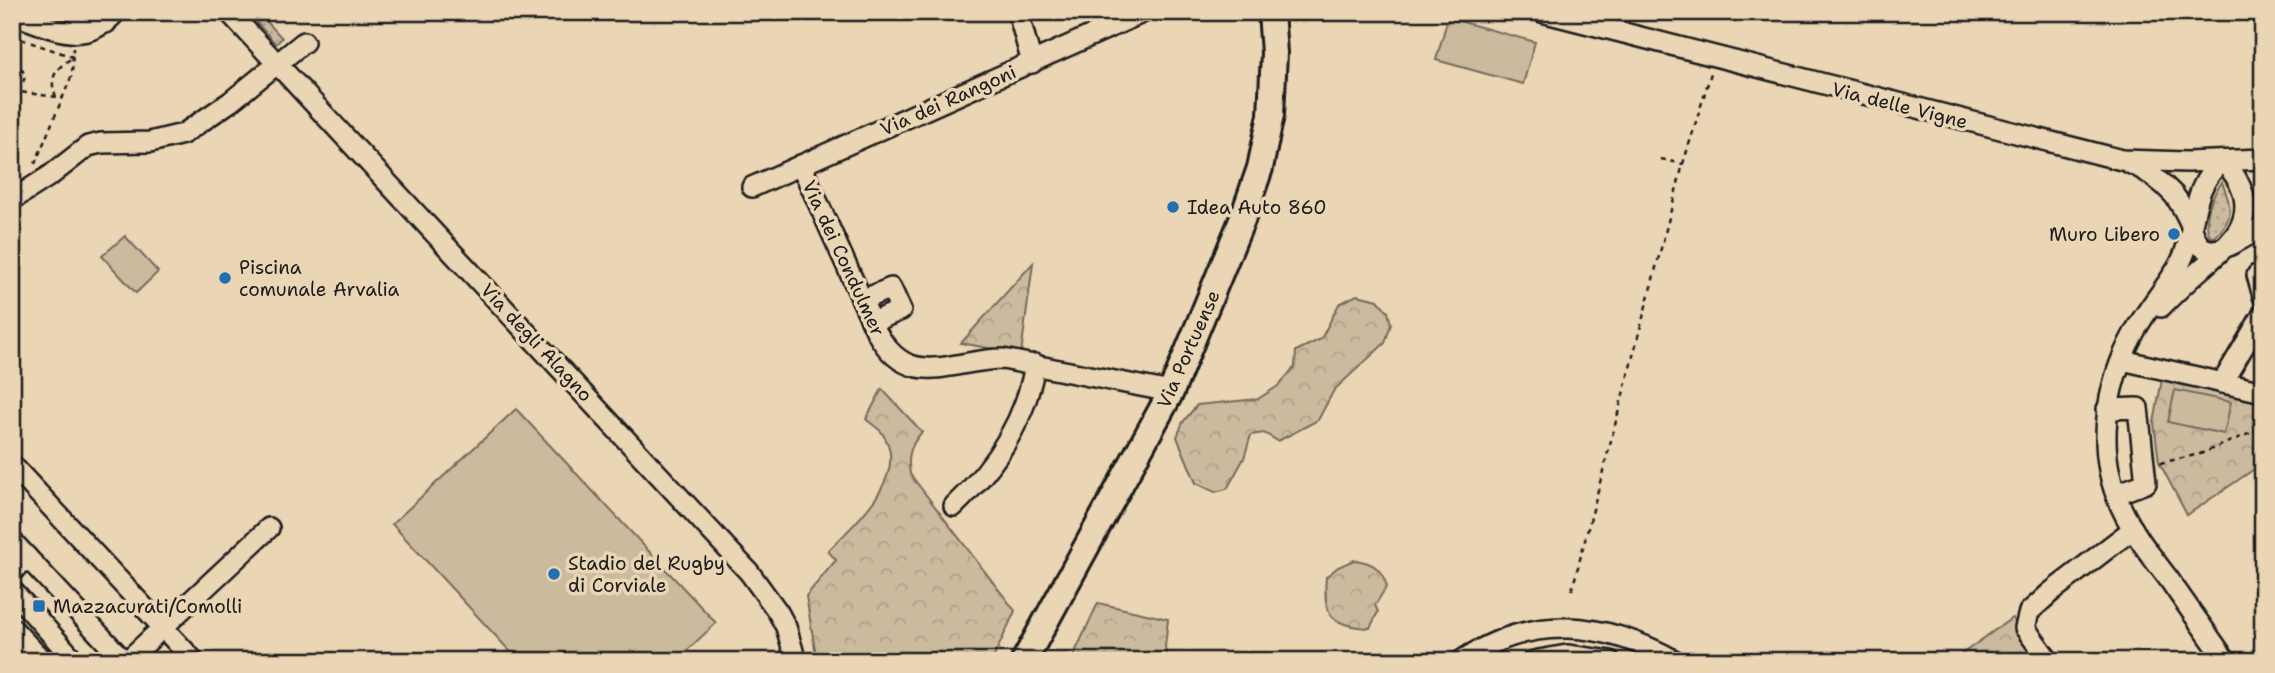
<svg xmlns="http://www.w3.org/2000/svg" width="2275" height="673" viewBox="0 0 2275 673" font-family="'Shantell Sans',sans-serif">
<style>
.grass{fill:url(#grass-dots);stroke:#746b5d;stroke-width:2}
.forest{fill:url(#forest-crowns);stroke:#746b5d;stroke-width:2}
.pitch{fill:#ccba9e;stroke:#746b5d;stroke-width:2}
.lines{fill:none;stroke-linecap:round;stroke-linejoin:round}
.minor-casing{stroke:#1c1c1c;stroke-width:24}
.major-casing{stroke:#1c1c1c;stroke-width:30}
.path{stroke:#1c1c1c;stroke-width:2.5;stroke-dasharray:5 5;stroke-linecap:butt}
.minor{stroke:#ead5b4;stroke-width:19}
.major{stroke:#ead5b4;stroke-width:24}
.poi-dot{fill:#1f6fb2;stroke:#ead5b4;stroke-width:2.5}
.labels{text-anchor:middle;stroke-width:7;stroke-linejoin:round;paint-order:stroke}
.street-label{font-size:19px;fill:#1c1c1c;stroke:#ead5b4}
.poi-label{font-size:19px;fill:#1c1c1c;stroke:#ead5b4;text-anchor:start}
</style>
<defs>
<pattern id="grass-dots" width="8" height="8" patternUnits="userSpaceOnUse" patternTransform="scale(1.75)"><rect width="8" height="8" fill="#ccba9e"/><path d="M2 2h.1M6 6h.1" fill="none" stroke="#af9f88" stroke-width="1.8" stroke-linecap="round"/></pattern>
<pattern id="forest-crowns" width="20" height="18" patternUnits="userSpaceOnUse" patternTransform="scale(1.75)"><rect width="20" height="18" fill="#ccba9e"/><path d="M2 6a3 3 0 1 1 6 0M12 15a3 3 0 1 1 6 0" fill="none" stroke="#af9f88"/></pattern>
</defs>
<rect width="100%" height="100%" fill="#ead5b4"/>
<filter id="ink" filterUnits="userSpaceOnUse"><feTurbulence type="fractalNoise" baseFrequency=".0143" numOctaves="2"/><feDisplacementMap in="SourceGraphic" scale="14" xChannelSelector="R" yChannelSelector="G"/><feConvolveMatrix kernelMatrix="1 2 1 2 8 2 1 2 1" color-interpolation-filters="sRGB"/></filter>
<g filter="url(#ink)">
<g class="grass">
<path d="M247 12H258L282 38 276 44Z"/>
<path d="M2222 182C2231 207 2236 217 2215 237H2210C2202 219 2211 197 2222 182Z"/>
</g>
<g class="forest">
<path d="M1033 263 1021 354 961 343Z"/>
<path d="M1357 295 1378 300 1388 312 1391 324 1385 343 1334 390 1318 420 1278 441 1264 433 1251 435 1244 458 1227 489 1215 492 1196 483 1177 437 1183 422 1197 405 1258 399 1278 386 1295 367 1296 351 1321 339 1339 304Z"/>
<path d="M2162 379 2263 399V463L2187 515 2159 462 2154 423Z"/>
<path d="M882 389 922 432C910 445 907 457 910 474L1015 611 992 661H817L806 596 836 560 828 551C854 524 912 475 882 433 879 428 871 424 866 419Z"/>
<path d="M1354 560C1373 562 1381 568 1387 586L1375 605 1378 612 1370 628C1330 626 1323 615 1326 577L1338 567Z"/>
<path d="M1098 603 1168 619 1165 647 1167 661H1071Z"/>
<path d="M2012 618 2042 661H1952Z"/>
</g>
<g class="pitch">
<path d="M1448 18 1535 42 1523 84 1436 60Z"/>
<path d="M125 236 158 272 136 293 102 256Z"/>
<path d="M2175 390 2231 402 2224 434 2168 422Z"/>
<path d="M516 409 716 623 676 661H519L392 524Z"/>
</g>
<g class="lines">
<defs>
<g id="minor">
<path d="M76 12 84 21 106 23"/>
<path d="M229 12 749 572 778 612 786 627 796 661"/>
<path d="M1018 12 1032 63"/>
<path d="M1542 12 2122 160 2187 162 2263 159"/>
<path d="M12 14C52 27 83 49 116 12"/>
<path d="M2222 161C2187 191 2199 231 2178 267 2164 290 2146 310 2134 333 2105 386 2095 451 2121 507 2133 533 2151 556 2168 578 2187 606 2207 633 2226 661"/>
<path d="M2129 163C2146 170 2162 182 2174 195 2180 203 2186 214 2190 223 2195 235 2196 250 2213 250 2231 249 2247 234 2263 228"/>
<path d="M801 165 877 333C910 392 951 359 1003 359L1171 392"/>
<path d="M752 187 1144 12"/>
<path d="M12 200 51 175 88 146 101 143 150 142 183 134 230 102 304 42"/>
<path d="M2257 275 2263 296"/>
<path d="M862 300 891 288 901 310 873 322"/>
<path d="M2161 307C2174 294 2187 281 2201 269 2224 248 2253 228 2243 193 2239 180 2232 170 2222 161"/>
<path d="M2122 360 2263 392"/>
<path d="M2222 383 2263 314"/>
<path d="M2107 409 2138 408 2146 483 2116 494"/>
<path d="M12 465 194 661"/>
<path d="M954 506C995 467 1026 421 1035 364"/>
<path d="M12 541 124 661"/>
<path d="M12 572 27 557"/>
<path d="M12 590 75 661"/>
<path d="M12 628 43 661"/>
<path d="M127 661 269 528"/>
<path d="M1461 661C1533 613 1603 621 1676 661"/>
<path d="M1533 661 1567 655 1610 661"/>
<path d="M2049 661 2025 628 2029 612 2051 592 2133 529"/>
</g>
<path id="major" d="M1024 661 1171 392 1242 220 1260 168 1271 115 1274 53 1271 12"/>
</defs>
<use href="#minor" class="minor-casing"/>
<use href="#major" class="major-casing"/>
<g class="path">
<path d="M12 36 73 57"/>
<path d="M12 64 22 69 25 76 23 83 12 90"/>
<path d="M12 91 64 98"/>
<path d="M56 97C48 78 56 68 72 58"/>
<path d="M1661 159 1683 164"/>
<path d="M35 164 72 75 73 48"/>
<path d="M2160 463 2200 454 2263 428"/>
<path d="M1572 590 1683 164 1711 73"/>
</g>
<use href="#minor" class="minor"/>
<use href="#major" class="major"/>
</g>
</g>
<g class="poi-dot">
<circle cx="1173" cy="207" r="7"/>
<circle cx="2174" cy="234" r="7"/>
<circle cx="225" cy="278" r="7"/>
<circle cx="554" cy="574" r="7"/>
<rect x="32" y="599" width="14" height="14" rx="3.5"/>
</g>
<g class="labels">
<g class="street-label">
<text transform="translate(948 100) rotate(-24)" y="7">Via dei Rangoni</text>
<text transform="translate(1900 105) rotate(14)" y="7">Via delle Vigne</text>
<text transform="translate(844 258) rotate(65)" y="7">Via dei Condulmer</text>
<text transform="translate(537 342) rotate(47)" y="7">Via degli Alagno</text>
<text transform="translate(1188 349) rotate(-66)" y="7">Via Portuense</text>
</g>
<g class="poi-label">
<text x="1187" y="214">Idea Auto 860</text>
<text x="2160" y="241" text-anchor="end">Muro Libero</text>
<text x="239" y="274">Piscina<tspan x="239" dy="22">comunale Arvalia</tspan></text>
<text x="568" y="570">Stadio del Rugby<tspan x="568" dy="22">di Corviale</tspan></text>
<text x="53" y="613">Mazzacurati/Comolli</text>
</g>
</g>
<rect width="2275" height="673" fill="none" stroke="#ead5b4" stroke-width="42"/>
<rect x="21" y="21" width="2233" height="631" fill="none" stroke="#1c1c1c" stroke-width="2.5" filter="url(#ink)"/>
</svg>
